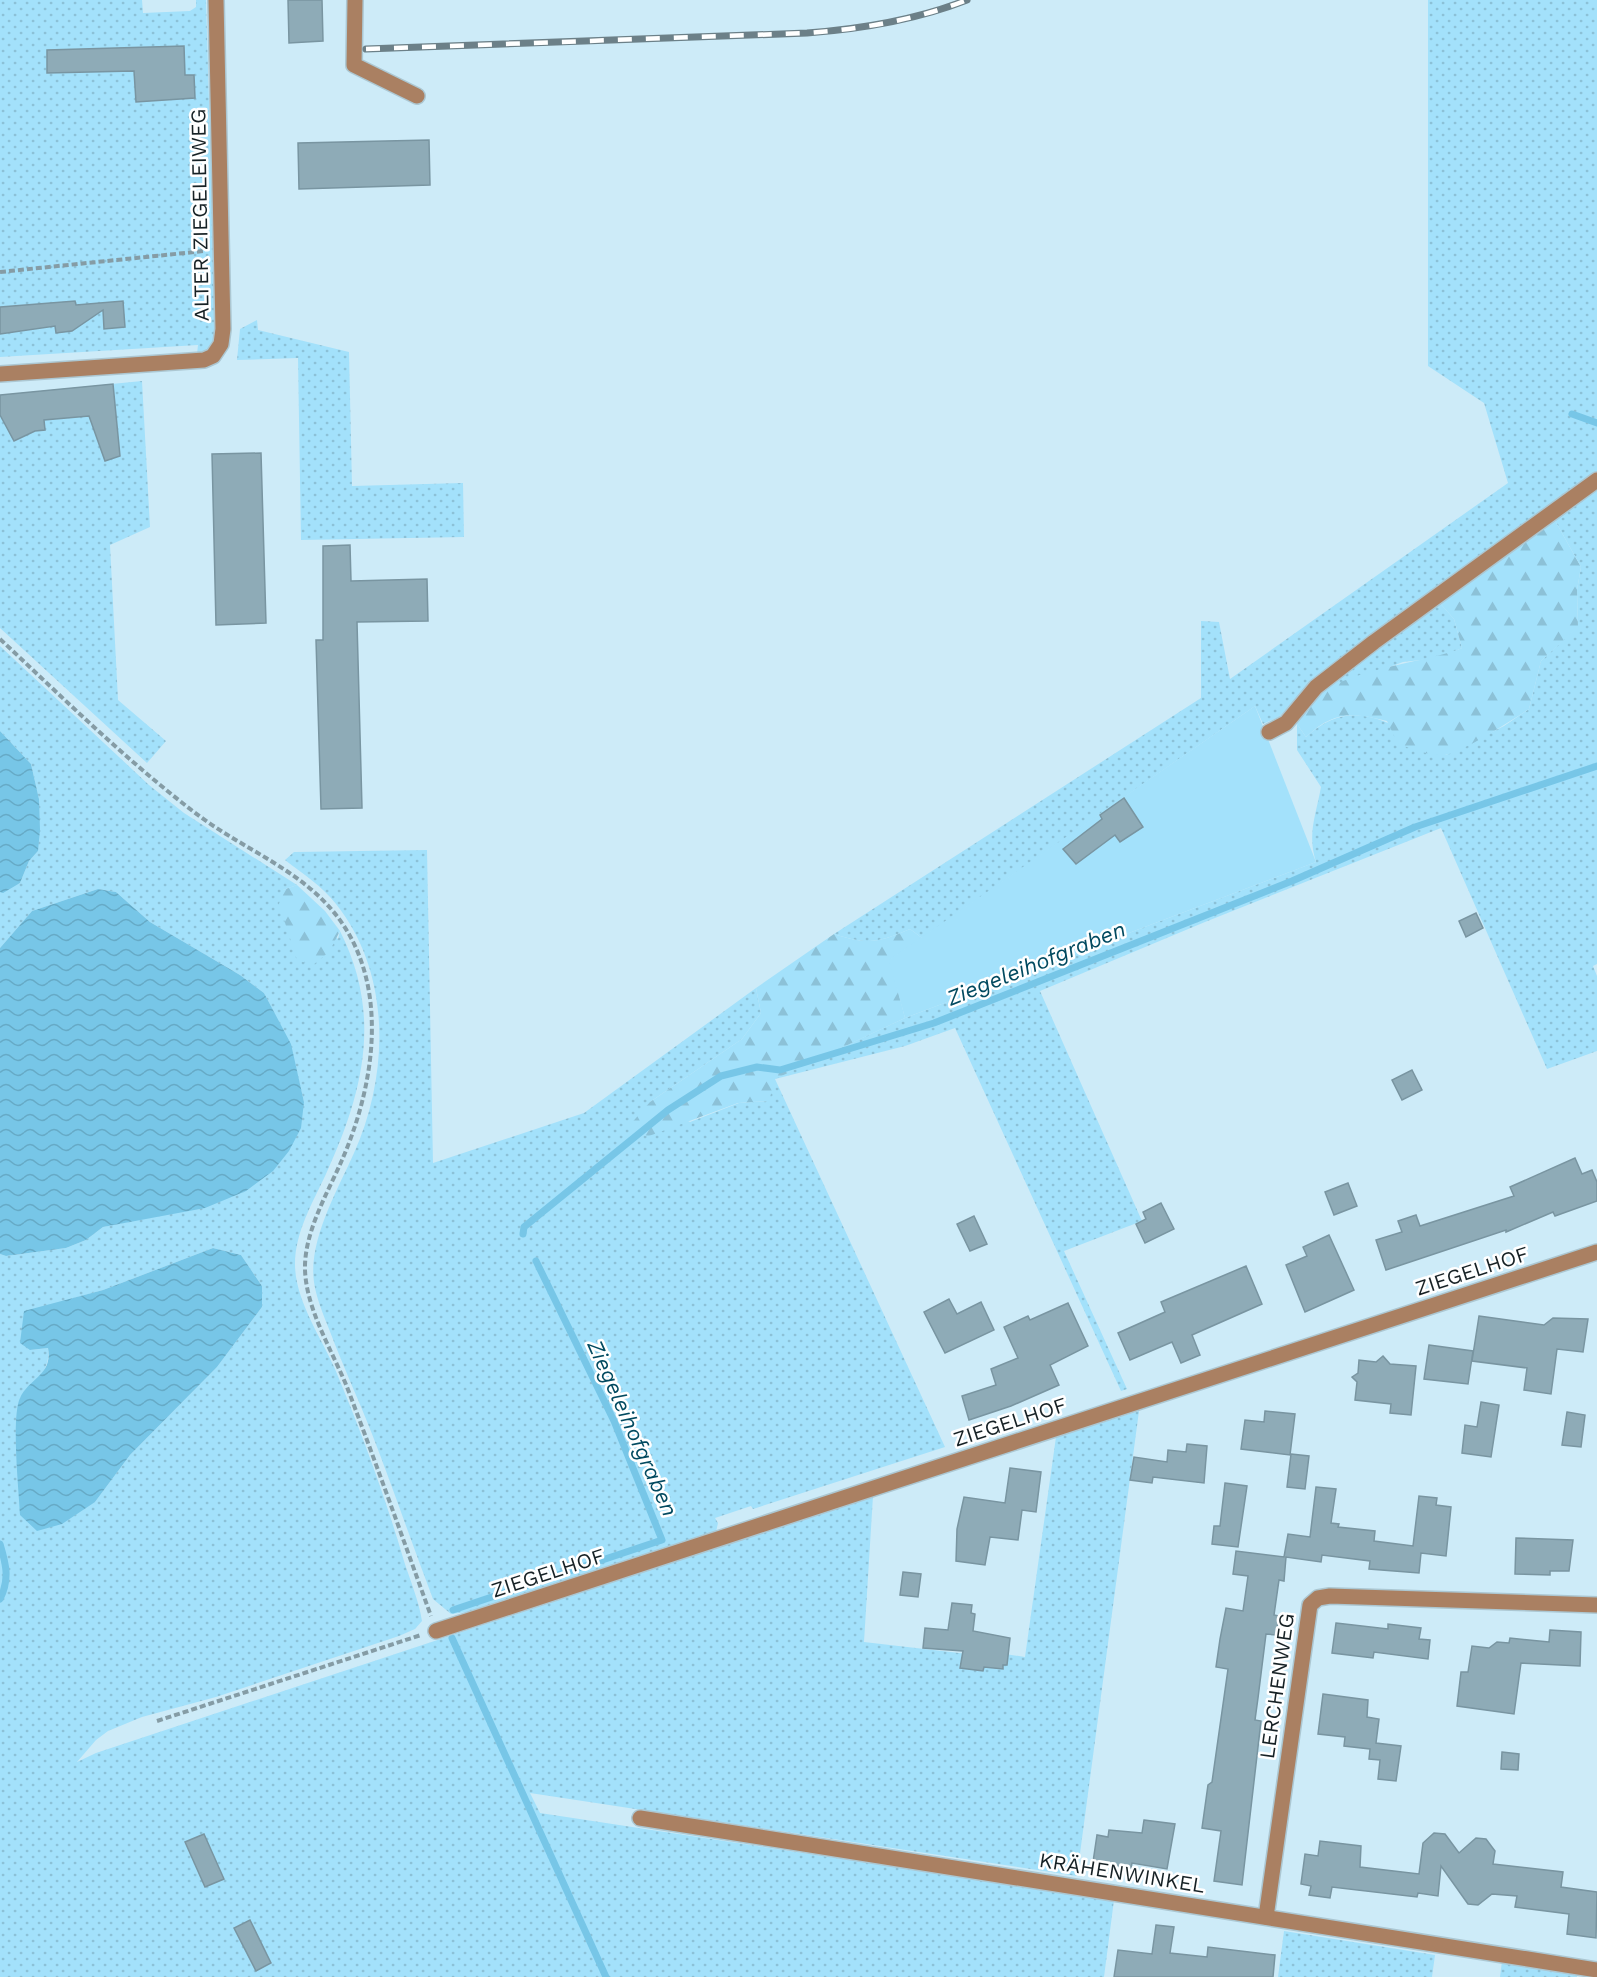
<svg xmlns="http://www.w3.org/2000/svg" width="1597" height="1977" viewBox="0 0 1597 1977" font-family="'Work Sans',sans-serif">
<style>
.green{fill:url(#green-dots);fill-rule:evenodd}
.forest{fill:url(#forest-firs)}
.pitch{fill:#a3e1fb}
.water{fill:url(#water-waves)}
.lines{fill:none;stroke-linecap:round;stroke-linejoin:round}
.stream{stroke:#77c6e7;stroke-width:7}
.building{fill:#8eabb7;stroke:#7995a1;stroke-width:1.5}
.minor-casing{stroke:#acc7d2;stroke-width:18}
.path{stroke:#859ca5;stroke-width:4;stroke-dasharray:6 3;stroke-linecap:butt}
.minor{stroke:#aa8062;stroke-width:15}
.rail-casing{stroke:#6c8088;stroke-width:7}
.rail{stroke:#fff;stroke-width:4.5;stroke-dasharray:14;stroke-linecap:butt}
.labels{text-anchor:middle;stroke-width:5;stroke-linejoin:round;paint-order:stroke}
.street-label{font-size:21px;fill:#162125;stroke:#fff}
.water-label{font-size:22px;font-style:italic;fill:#024a60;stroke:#fff}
</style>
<defs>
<pattern id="green-dots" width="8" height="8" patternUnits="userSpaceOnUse" patternTransform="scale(1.5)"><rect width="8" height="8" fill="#a3e1fb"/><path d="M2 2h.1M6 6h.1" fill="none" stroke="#8cc1d7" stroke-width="1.8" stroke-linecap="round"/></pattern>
<pattern id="forest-firs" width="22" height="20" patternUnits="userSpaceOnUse" patternTransform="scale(1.5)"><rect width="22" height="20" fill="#a3e1fb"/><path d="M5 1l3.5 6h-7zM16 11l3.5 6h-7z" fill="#8cc1d7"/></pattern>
<pattern id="water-waves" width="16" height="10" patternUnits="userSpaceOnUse" patternTransform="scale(1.5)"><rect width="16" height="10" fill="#77c6e7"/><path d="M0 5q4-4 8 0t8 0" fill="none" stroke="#66aac6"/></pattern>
</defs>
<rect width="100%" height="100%" fill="#cdebf8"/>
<g class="green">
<path d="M0 0H142L143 13 190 11 196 7V0H206L216 343 212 348 197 354 198 345 0 357Z"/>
<path d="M1428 0H1597V475L1300 694 1279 717 1263 724 1255 706 922 938 910 929C878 943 867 945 834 934L1201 698V621L1219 622 1230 679 1508 483 1484 403 1428 366Z"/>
<path d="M257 320 258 330 349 352 352 486 463 483 464 537 301 540 298 358 237 360 240 329Z"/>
<path d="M142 381 150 527 110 545 118 700 166 741 147 763 0 628V395Z"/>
<path d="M1597 488V964L1593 966 1597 976V1051L1547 1069 1441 828 1205 922 1040 991 1142 1221 1064 1251 1127 1389 1121 1391 955 1028 905 1046 775 1079 945 1447 753 1509 751 1506 715 1518 718 1523 716 1532 476 1611 451 1614 433 1599C412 1544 393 1488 372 1434 358 1398 342 1364 329 1329 323 1314 316 1297 314 1282 308 1241 338 1189 354 1153 389 1075 392 974 336 904 322 886 303 874 285 860L294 852 427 850 433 1163 584 1113 756 988 761 1013 742 1039 650 1102 690 1122 739 1103 768 1101 774 1079 905 1018 1316 862C1307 834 1316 815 1321 787L1297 750V724L1306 737C1355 691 1398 728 1446 755L1504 726 1529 709 1541 661 1578 626 1577 590 1581 567 1553 517Z"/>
<path d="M1438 601 1454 619 1462 648 1439 658 1403 662 1317 694Z"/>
<path d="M0 646 149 785 184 813 297 885 283 890 338 939 340 931C383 1016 363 1093 326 1174 313 1202 295 1232 295 1264 295 1300 321 1337 335 1369 361 1431 385 1496 404 1561 410 1580 419 1601 422 1621L415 1629 399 1636 216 1697 142 1717 108 1731 96 1740 77 1762 96 1753 873 1496 864 1642 985 1656 986 1651 1025 1657 1056 1437 1139 1411 1077 1876 530 1793 540 1813 1114 1900 1104 1977H0V1254L6 1256 66 1248 86 1240 103 1227 132 1221 304 1102 290 1044 264 993 240 975 150 922 116 892 98 889 32 911 0 948V892L20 883 29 861 38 851 39 799 31 764 0 731ZM213 1248 241 1255 262 1286V1307L217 1367 130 1455 95 1502 20 1398C34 1383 51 1371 48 1348L30 1350 70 1299 103 1290Z"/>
<path d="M1284 1931 1435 1955 1432 1977H1278Z"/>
<path d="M1502 1961 1578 1972 1577 1977H1500Z"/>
</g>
<g class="forest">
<path d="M1553 517 1581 567 1577 590 1578 627 1541 661 1529 709C1514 719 1461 753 1445 755 1429 756 1413 749 1398 744L1387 721C1351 712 1334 711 1306 737L1297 724C1309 670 1419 666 1462 648L1454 619 1438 601Z"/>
<path d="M297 885 325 911 340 931 329 952 313 965 297 960 279 904 283 890Z"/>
<path d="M910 929 922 938 890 960 905 1018 775 1079 769 1101 738 1103 649 1136 631 1135 629 1126 650 1102 742 1039 761 1013 756 988 834 934C867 945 878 943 910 929Z"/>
</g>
<path class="pitch" d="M1255 706 1316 862 905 1018 889 960Z"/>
<g class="water">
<path d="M0 731 31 764 39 799 40 830 38 851 29 861 20 883 3 893 0 892Z"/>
<path d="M98 889 116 892 150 922 240 975 264 993 291 1044 304 1102 301 1128 289 1151 273 1171 246 1191 205 1208 103 1227 86 1240 66 1248 6 1256 0 1254V948L32 911Z"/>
<path d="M213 1248 241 1255 262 1286V1307L217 1367 130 1455 95 1502 62 1524 37 1531 20 1515C19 1492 11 1417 20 1398 29 1378 53 1375 48 1348L30 1350 20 1343 24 1311 103 1290Z"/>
</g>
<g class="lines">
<g class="stream">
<path d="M1572 414 1597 423"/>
<path d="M523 1234 524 1227 668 1110 721 1076 757 1067 780 1070 934 1023 1292 881 1415 827 1597 766"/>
<path d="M0 1544C6 1564 10 1579 0 1599"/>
<path d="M453 1610 662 1540 614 1421 536 1261"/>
<path d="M452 1638 606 1977"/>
</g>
</g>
<g class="building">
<path d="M288 0H322L323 41 289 43Z"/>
<path d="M184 46 185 75H194L195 98 136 102 134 71 47 73V50Z"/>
<path d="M429 140 430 185 299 189 298 143Z"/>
<path d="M75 301 76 305 123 301 125 327 104 329 103 310 72 331 56 333 55 326 0 334V307Z"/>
<path d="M113 384 120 456 105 461 89 416 44 420 45 430 35 431 14 441 0 415V395Z"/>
<path d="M261 453 266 623 216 625 212 454Z"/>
<path d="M350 545 351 581 427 579 428 621 357 622 362 808 321 809 316 640H323V546Z"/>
<path d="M1124 798 1143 827 1120 842 1115 835 1076 864 1063 849 1102 819 1100 815Z"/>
<path d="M1476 913 1483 928 1466 937 1459 921Z"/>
<path d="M1412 1070 1422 1090 1402 1100 1392 1080Z"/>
<path d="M1575 1158 1582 1174 1592 1170 1597 1182V1201L1555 1216 1553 1212 1506 1232V1230L1386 1270 1376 1240 1402 1232 1398 1221 1416 1215 1420 1226 1514 1196 1510 1187Z"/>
<path d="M1348 1183 1357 1206 1334 1215 1325 1192Z"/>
<path d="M1161 1203 1174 1229 1145 1243 1136 1224 1146 1219 1143 1212Z"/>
<path d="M974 1216 987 1244 970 1251 957 1224Z"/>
<path d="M1329 1235 1354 1290 1305 1312 1286 1265 1307 1256 1303 1247Z"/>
<path d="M1246 1266 1262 1304 1192 1335 1200 1355 1181 1363 1172 1342 1130 1360 1118 1333 1165 1312 1161 1302Z"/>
<path d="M949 1299 957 1314 981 1302 994 1330 945 1353 924 1312Z"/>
<path d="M1068 1303 1088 1346 1050 1365 1059 1385 1011 1406 969 1420 962 1396 996 1385 991 1369 1018 1358 1004 1327 1028 1316 1030 1320Z"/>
<path d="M1479 1316 1544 1325 1553 1318 1588 1319 1583 1352 1557 1349 1551 1394 1524 1390 1527 1368 1472 1361Z"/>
<path d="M1429 1345 1473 1351 1468 1384 1424 1379Z"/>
<path d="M1383 1356 1390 1364 1416 1366 1411 1415 1390 1413 1391 1404 1355 1400 1357 1382 1352 1377 1358 1373 1359 1360 1376 1362Z"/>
<path d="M1481 1402 1499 1405 1491 1457 1462 1453 1465 1425 1477 1427Z"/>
<path d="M1265 1411 1295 1414 1290 1455 1241 1449 1245 1420 1264 1422Z"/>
<path d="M1567 1412 1585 1415 1581 1447 1562 1445Z"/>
<path d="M1187 1444 1207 1446 1204 1483 1153 1477 1152 1483 1130 1480 1134 1457 1167 1462 1168 1450 1186 1452Z"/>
<path d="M1291 1454 1309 1456 1305 1489 1287 1487Z"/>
<path d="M1010 1468 1041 1472 1036 1512 1022 1510 1018 1540 990 1537 985 1565 956 1561 957 1529 964 1497 1005 1503Z"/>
<path d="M1225 1483 1247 1486 1238 1547 1212 1544 1214 1526H1220Z"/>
<path d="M1316 1487 1336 1489 1331 1523 1339 1524 1338 1527 1375 1531 1374 1541 1413 1546 1419 1496 1437 1498 1436 1505 1451 1507 1446 1556 1421 1553 1419 1573 1369 1569 1370 1561 1322 1555 1321 1562 1286 1557 1284 1581 1279 1580 1274 1615 1279 1616 1276 1635 1266 1634 1258 1698 1255 1720 1261 1721 1242 1885 1214 1881 1221 1831 1202 1828 1208 1785 1212 1782 1228 1669 1216 1667 1220 1639 1226 1608 1243 1611 1248 1576 1233 1574 1236 1551 1284 1557 1288 1534 1310 1537Z"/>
<path d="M1516 1538 1573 1540 1569 1571H1550V1575L1515 1574Z"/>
<path d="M903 1572 921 1574 918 1597 900 1595Z"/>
<path d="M952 1603 972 1605 971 1613 975 1614 973 1631 1010 1638 1007 1665H1003V1669L984 1667 983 1671 960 1668 963 1651 923 1648 925 1628 948 1630Z"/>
<path d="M1336 1623 1388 1629V1624L1421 1628 1419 1639 1430 1640 1428 1659 1374 1652 1373 1658 1332 1653Z"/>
<path d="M1550 1630 1581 1632 1580 1666 1521 1663 1514 1714 1457 1706 1461 1672H1468L1472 1646 1489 1648 1497 1642 1509 1643 1510 1638 1549 1642Z"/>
<path d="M1323 1694 1368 1700 1367 1717 1379 1719 1376 1743 1401 1746 1396 1781 1378 1779 1380 1760 1369 1759 1370 1749 1344 1746 1345 1737 1318 1734Z"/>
<path d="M1502 1752 1519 1754 1518 1770 1501 1769Z"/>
<path d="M1144 1820 1175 1824 1167 1869 1132 1863 1131 1868 1093 1862 1097 1835 1108 1837 1109 1830 1142 1833Z"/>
<path d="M1434 1833 1445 1834 1459 1853 1476 1838 1486 1839 1495 1851 1493 1864 1563 1872 1561 1887 1597 1892 1596 1938 1567 1934 1569 1914 1515 1907 1517 1896 1492 1894 1478 1905 1468 1904 1441 1866 1438 1896 1418 1893 1417 1897 1332 1887 1330 1898 1309 1895 1311 1886 1301 1884 1305 1854 1318 1856 1320 1841 1361 1846 1360 1867 1419 1874 1423 1843Z"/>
<path d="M204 1834 224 1879 205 1887 185 1842Z"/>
<path d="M250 1920 271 1963 256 1971 234 1928Z"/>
<path d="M1156 1925 1174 1927 1170 1953 1207 1957 1208 1947 1275 1955 1273 1977H1114L1118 1950 1152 1954Z"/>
</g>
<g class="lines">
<defs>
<g id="minor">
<path d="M355 0 354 65 417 96"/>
<path d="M0 374 204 360 213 356 221 344 223 329 216 0"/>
<path d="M1269 732 1286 723 1316 687 1374 642 1597 480"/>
<path d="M436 1631 1597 1252"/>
<path d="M640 1818 1597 1970"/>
<path d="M1266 1917 1310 1605 1318 1598 1330 1596 1597 1605"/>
</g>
</defs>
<use href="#minor" class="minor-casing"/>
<g class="path">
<path d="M0 272 204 251"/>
<path d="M0 639C63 698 125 759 194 812 244 851 308 871 344 926 389 995 373 1089 342 1160 328 1192 306 1229 305 1265 304 1306 332 1350 347 1387 376 1463 403 1539 431 1616"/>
<path d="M157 1721 421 1635"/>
</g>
<use href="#minor" class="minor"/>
<defs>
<path id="rail" d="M366 49 807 33C861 29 916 20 967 0"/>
</defs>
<use href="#rail" class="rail-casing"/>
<use href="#rail" class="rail"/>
</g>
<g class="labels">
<g class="street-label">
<text transform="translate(200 215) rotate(-91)" y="7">ALTER ZIEGELEIWEG</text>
<text transform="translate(1472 1271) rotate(-18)" y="7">ZIEGELHOF</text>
<text transform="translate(1010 1422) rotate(-18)" y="7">ZIEGELHOF</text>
<text transform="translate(548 1573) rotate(-18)" y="7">ZIEGELHOF</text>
<text transform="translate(1277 1686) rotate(-82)" y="7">LERCHENWEG</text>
<text transform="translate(1122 1873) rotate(9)" y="7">KRÄHENWINKEL</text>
</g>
<g class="water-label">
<text transform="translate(1036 963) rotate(-22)" y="8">Ziegeleihofgraben</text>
<text transform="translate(633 1428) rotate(66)" y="8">Ziegeleihofgraben</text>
</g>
</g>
</svg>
